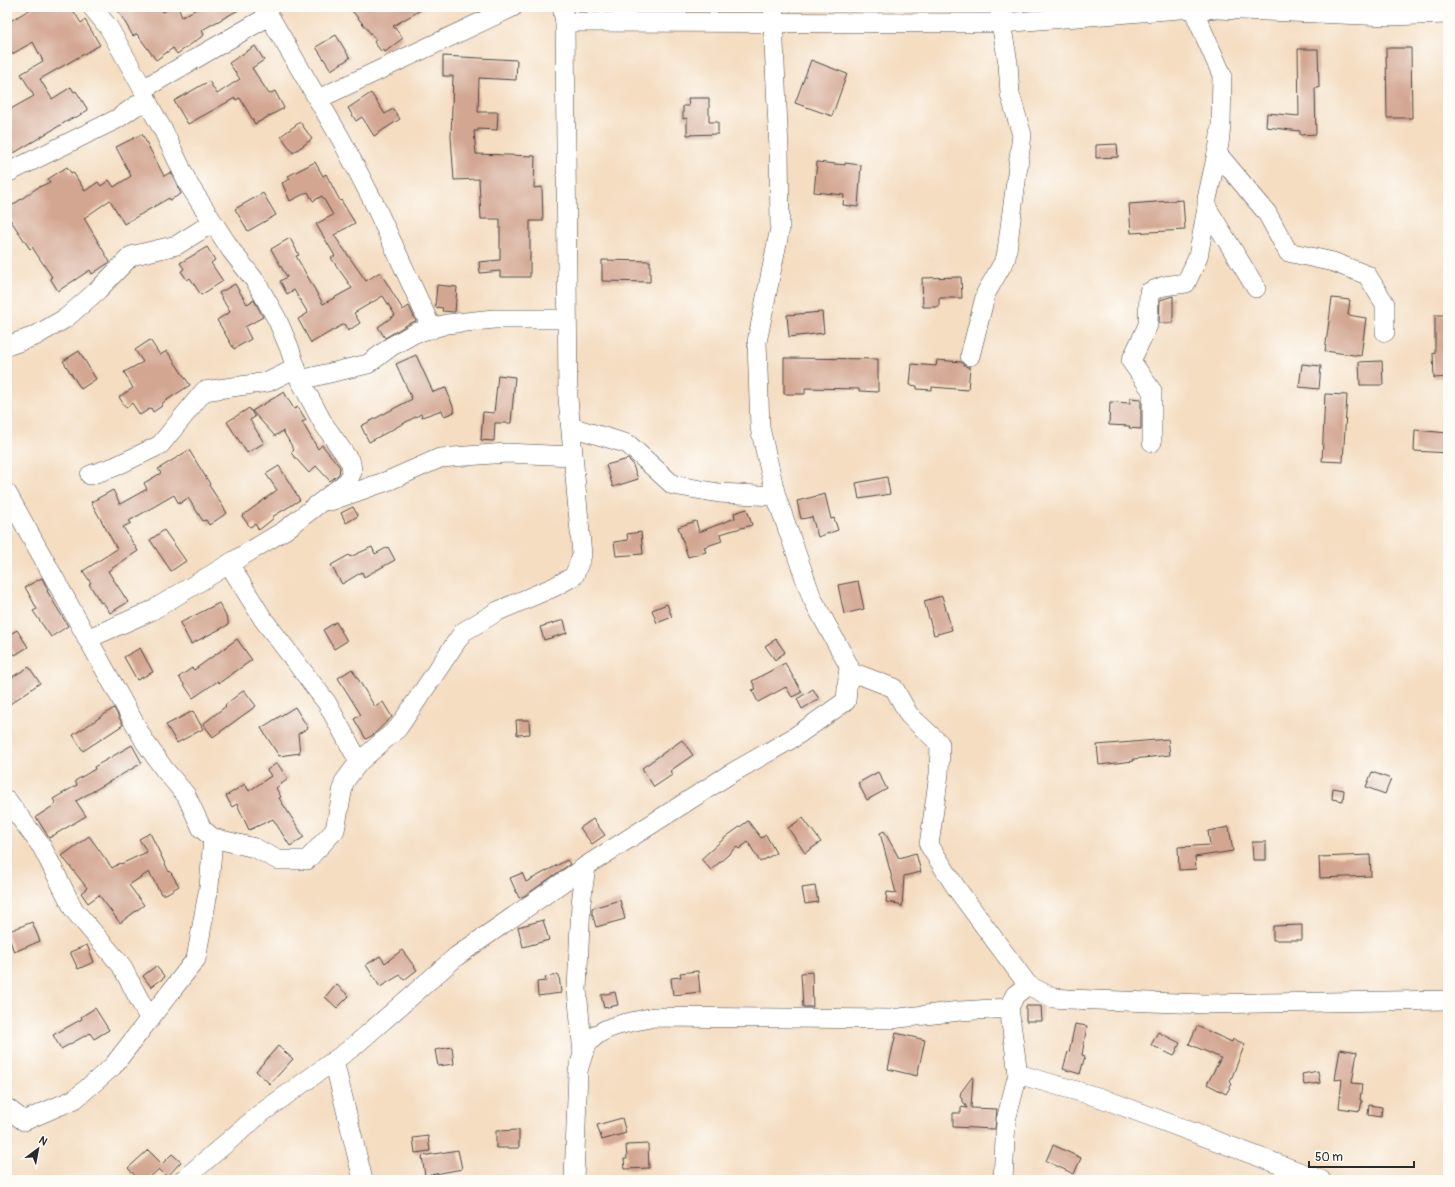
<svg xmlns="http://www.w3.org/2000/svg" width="1455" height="1187" viewBox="0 0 1455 1187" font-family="Pangolin,sans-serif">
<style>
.building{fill:#d3a691}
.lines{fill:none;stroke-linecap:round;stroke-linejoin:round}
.minor-casing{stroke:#494642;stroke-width:20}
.minor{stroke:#fff;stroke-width:19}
</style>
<rect width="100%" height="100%" fill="#fdfcf7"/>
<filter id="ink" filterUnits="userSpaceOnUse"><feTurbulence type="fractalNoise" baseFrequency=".025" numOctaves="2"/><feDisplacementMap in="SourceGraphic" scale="8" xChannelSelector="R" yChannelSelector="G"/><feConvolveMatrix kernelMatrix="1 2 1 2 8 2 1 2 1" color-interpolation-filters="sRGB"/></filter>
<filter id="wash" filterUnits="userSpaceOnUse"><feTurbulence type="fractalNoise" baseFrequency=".012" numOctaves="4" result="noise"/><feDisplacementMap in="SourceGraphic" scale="16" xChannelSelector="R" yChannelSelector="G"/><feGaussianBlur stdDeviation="0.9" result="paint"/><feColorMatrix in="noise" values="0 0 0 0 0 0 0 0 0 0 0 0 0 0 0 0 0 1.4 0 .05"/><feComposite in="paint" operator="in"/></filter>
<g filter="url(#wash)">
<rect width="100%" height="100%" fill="#f4ddc1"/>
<g id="blocks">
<g class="building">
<path d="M34 7H71L81 23 85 20 100 45 40 79 52 99 71 87 74 92 76 91 88 110 75 118 74 117 14 153 7 140V111L34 96 21 74 43 61 33 42 7 57V23Z"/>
<path d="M116 7H160L163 12 173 7H178L182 17 200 7H244L202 30 204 35 177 54 173 48 156 60 137 34 133 36Z"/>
<path d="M349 7H426L393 26 403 38 385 52 383 49 381 51 374 42 376 40Z"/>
<path d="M336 35 350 58 331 70 316 47Z"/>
<path d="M255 46 264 60 252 68 269 94 275 91 284 108 255 124 240 98 236 100 235 98 188 124 174 101 209 81 217 94 240 79 229 63Z"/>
<path d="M1386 48H1411L1412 118H1387Z"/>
<path d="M1298 49H1318L1319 88H1315L1316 134 1300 135V131L1266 127 1267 113 1299 116Z"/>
<path d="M443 56 517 60 516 80 479 78 478 112H498L497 130 478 129V131H474L476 154 535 156 534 188 542 187 543 221H530V277H500V271L480 273 479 262 500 260V219H481L479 179 454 180 451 137 453 76H443Z"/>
<path d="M811 60 847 74 832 116 795 103Z"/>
<path d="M371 93 385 114 393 109 400 119 374 136 362 117 356 121 348 108Z"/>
<path d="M688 98H709V122H718V134L687 135V118L683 119V106H689Z"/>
<path d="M300 122 312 139 293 153 281 136Z"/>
<path d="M142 134 164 176 171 172 181 194 170 200 169 198 124 224 110 200 84 218 110 262 92 274 90 270 58 291 50 278 52 277 32 247 30 249 7 215V209L37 188 50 182 48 179 67 167 71 173 73 172 85 191 98 182 101 186 109 180 114 187 131 176 116 147Z"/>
<path d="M1117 144 1118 157 1096 158V145Z"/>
<path d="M315 162 323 176 326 174 340 201 341 200 355 223 334 235 366 281 380 272 403 310 409 306 416 321 410 323 385 338 378 327 395 315 383 296 354 313 360 323 348 331 344 324 311 343 298 319 308 313 294 290 287 294 280 281 287 277 271 249 290 238 299 255 296 256 323 304 352 288 331 258 335 256 316 224 333 215 322 196 313 201 308 192 290 201 282 183 290 179 288 176Z"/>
<path d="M817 162 845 165V163L861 165 858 207 843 205 844 195 814 192Z"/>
<path d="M263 193 276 215 248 231 235 209Z"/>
<path d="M1183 200 1185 230 1131 233 1129 204Z"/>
<path d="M207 247 215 260 211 263 223 281 201 295 190 278 187 280 181 271 184 269 180 263Z"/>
<path d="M602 260 650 261V282L602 281Z"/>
<path d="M961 277 962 298H939V307H923L922 278Z"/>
<path d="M235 284 247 304 254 300 263 317 245 327 251 339 234 349 217 320 230 312 219 293Z"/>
<path d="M437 285 457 287 455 312 442 311 443 308 435 307Z"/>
<path d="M1173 296V323H1159L1160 300Z"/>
<path d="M1332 298 1350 300 1348 315 1366 318 1361 356 1325 351Z"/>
<path d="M822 312 824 333 789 337 787 315Z"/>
<path d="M1435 315H1448V377L1434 378 1433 353H1435Z"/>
<path d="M150 340 160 355 167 351 190 385 161 404 162 406 153 412 151 408 140 415 132 403 126 408 119 397 133 388 124 372 143 362 135 350Z"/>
<path d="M79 351 96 379 81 389 63 361Z"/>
<path d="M416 355 433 392 446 388 455 412 444 416 442 410 422 417 421 414 369 442 361 426 412 399 396 364Z"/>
<path d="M784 358 878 359V392L859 391V389L805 388V394H784Z"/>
<path d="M937 360 961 362 967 367H970L968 390 932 387V390L917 389V386L910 385 912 364 936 366Z"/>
<path d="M1382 361 1383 385H1360L1359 362Z"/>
<path d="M1302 364 1321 366 1319 389 1299 387Z"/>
<path d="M498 375 515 377 511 423H495L494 441 481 440 483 412 494 413Z"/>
<path d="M284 392 294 409 298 407 306 420 302 422 318 449 322 445 340 467 339 474 330 481 316 466 309 473 291 453 294 450 283 431 275 436 252 411Z"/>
<path d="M1325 394 1347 395 1343 462 1322 461Z"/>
<path d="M1130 398 1141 399V429L1129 428 1130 426 1109 425 1110 402 1130 403Z"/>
<path d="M249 408 255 417 250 420 264 443 247 453 227 422Z"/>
<path d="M1415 430 1448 433V453L1414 451Z"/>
<path d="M189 450 210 484 209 485 227 513 209 525 206 520 203 521 188 498 179 504 174 495 129 521 131 523 123 527 138 551 108 571 128 602 110 613 103 602 101 603 89 584 91 583 83 571 117 549 91 502 113 490 120 504 147 489 144 483 161 473 158 469Z"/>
<path d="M628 459 632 463 638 479 613 487 606 465Z"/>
<path d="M279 466 300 500 272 517 274 518 259 530 255 524 250 527 242 516 277 490 266 474Z"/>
<path d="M887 477 890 494 859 499 856 483Z"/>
<path d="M825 494 831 519 834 518 838 530 818 537 812 517 801 519 797 501Z"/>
<path d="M353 507 358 516 346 523 341 513Z"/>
<path d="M747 509 752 525 720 534 722 541 704 547 706 552 688 557 678 527 696 521 699 532 735 518 734 513Z"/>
<path d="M164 530 186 561 171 571 150 540Z"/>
<path d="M641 532 643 554 616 556 614 542 628 540 627 534Z"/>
<path d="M372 547 375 554 388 547 395 560 364 577 362 572 342 584 331 565 349 555 350 557Z"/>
<path d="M42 578 48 590 47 591 68 626 51 637 33 611 37 609 25 587Z"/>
<path d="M858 581 864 609 844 614 838 585Z"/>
<path d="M942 596 952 630 934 635 924 601Z"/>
<path d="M219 603 228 620V625L191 644 180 623Z"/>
<path d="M667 604 672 617 657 623 652 610Z"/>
<path d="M564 620 567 633 544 640 540 627Z"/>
<path d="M336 622 347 641 334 649 323 630Z"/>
<path d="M17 630 28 647 15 655 7 642V636Z"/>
<path d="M237 639 252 660 219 683 218 681 193 698 179 677 192 668 194 670Z"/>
<path d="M776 639 785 652 775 660 765 646Z"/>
<path d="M140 648 153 672 137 680 124 657Z"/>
<path d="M785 663 802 692 792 697 786 687 758 702 752 690 756 689 752 681Z"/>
<path d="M29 667 40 683 7 706V680Z"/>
<path d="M352 669 375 707 383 702 392 717 373 735 366 739 354 719 361 715 338 678Z"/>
<path d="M813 689 819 699 802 709 797 699Z"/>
<path d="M244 690 256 706 213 737 203 724 226 706 225 705Z"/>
<path d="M295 707 308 728 298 734 300 753 279 756 261 728Z"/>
<path d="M114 708 123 725 83 751 73 735Z"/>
<path d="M193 711 203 729 177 743 166 725Z"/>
<path d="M516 720H529L530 734 517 735Z"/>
<path d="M1168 739 1170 755 1133 759 1134 761 1099 765 1097 745Z"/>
<path d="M682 740 693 755 670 771 672 775 654 787 642 768Z"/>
<path d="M132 745 142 763 76 801 86 816 49 838 36 817 56 804 53 799 77 785 75 781 95 769 94 767Z"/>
<path d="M277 763 288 779 276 788 281 797 279 798 304 837 290 846 273 819 249 830 237 804 232 807 226 796 245 784 249 791 271 776 267 770Z"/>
<path d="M878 772 887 789 867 800 858 783Z"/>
<path d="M1372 772 1391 779 1385 794 1366 787Z"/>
<path d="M1333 788 1344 790 1343 801 1332 799Z"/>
<path d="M803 818 821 842 805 853 788 828Z"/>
<path d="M593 819 605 835 592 844 580 828Z"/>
<path d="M748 821 761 838 766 835 776 853 760 862 748 842 739 849 737 847 711 870 701 859 727 836Z"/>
<path d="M1229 827 1233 851 1195 857 1196 869 1179 870 1178 847 1210 845 1208 831Z"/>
<path d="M884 831 899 858 916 853 921 872 904 876 902 907 899 904 886 902 887 892 896 893 880 833Z"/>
<path d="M150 833 169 872 170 871 179 886 166 894H161L149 872 129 885 144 905 120 923 99 895 88 903 81 893 87 888 62 856 89 836 112 868 120 863 121 864 147 852 139 839Z"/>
<path d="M1252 842H1266V860H1253Z"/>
<path d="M1370 855 1371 876 1320 878 1319 857Z"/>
<path d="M567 860 570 864 526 895 519 898 510 878 522 873 526 882Z"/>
<path d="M815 886 818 902 805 904 802 888Z"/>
<path d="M620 900 625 919 596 927 592 913V908Z"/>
<path d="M543 920 549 940 523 947 518 927Z"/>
<path d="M32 922 40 941 14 952 7 932Z"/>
<path d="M1302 925V940H1273V926Z"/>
<path d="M87 945 94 962 78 969 70 952Z"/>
<path d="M402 950 417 970 404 980 400 975 380 987 366 965 380 956 385 963Z"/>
<path d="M156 966 165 977 151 987 143 976Z"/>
<path d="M698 971 700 992 673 995 671 978 681 977 680 973Z"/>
<path d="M812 972 813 1007H803L801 973Z"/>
<path d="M559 975 561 993 538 996 537 982 546 981 545 977Z"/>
<path d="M336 984 349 996 337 1008 325 997Z"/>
<path d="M615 992 618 1005 604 1008 601 995Z"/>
<path d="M1026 1006H1041L1042 1021H1026Z"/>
<path d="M95 1008 109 1030 94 1039 90 1033 61 1049 53 1035 82 1019 81 1017Z"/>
<path d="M1075 1024 1087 1026 1082 1055 1085 1056 1080 1074 1063 1069 1068 1052H1069Z"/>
<path d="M1197 1026 1232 1042 1233 1039 1245 1044 1230 1082 1232 1084 1226 1094 1207 1084 1221 1058 1189 1044Z"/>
<path d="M1158 1032 1180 1043 1174 1056 1151 1045Z"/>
<path d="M896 1033 925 1040 917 1076 888 1069Z"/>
<path d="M278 1046 293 1059 270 1084 256 1071Z"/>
<path d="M452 1047 454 1064 438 1066 435 1050Z"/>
<path d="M1340 1049 1357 1052 1352 1083 1362 1084 1360 1100 1362 1101 1360 1111 1339 1108 1342 1079 1335 1080Z"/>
<path d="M1318 1071 1320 1083 1304 1085 1302 1074Z"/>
<path d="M973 1076 971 1108 997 1109 995 1129 953 1127V1113H961V1107L967 1108 960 1096 961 1092Z"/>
<path d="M1369 1105 1382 1107 1381 1117 1368 1115Z"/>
<path d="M622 1118 626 1133 602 1140 597 1125Z"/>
<path d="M519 1130V1148H496V1131Z"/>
<path d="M428 1136 430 1151 415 1153 413 1138Z"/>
<path d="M648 1144 649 1168 625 1169 624 1159H627L626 1145Z"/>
<path d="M1053 1145 1081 1158 1074 1174 1046 1161Z"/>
<path d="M148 1150 162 1164 172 1154 181 1162 167 1177 159 1169 147 1180H139L128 1168Z"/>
<path d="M458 1150 462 1169 425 1176 422 1156Z"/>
</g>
</g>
</g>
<g filter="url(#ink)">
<use href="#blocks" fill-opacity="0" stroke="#494642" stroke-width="1"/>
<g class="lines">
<defs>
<g id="minor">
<path d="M264 7 341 139 373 201 432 329"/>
<path d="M774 7 773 22 779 149 780 228 757 342 760 428 776 496"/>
<path d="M1192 7 1222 75 1221 125 1219 144 1207 199V208L1256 288"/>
<path d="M565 22 1002 23 1193 8 1389 16 1448 14"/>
<path d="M143 89 269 16"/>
<path d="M318 99 513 7"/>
<path d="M1217 153 1267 213 1288 252 1333 262 1367 275 1385 304V332"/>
<path d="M7 173 117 119 137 105H149"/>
<path d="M7 346 35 336 66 318 98 290 131 256 177 245 212 223"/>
<path d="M970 356 986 293 1006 258 1022 135 1010 94 1008 63 1001 23 1000 7"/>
<path d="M300 380 368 364 392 346 415 333 447 324 494 319H567"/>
<path d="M1152 442V391L1131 361 1148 325 1149 292 1164 286 1186 283 1198 257 1207 208"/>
<path d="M90 475 114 467 160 445 204 391 268 382 296 368"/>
<path d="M7 493 145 742 164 769 186 795 202 829 213 838 255 848 278 860H307L335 830 344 782 359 762 398 728 463 632 498 611 554 587 574 576 582 555 568 398 565 22 562 7"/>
<path d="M330 501 390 480 440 458 506 453 573 456"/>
<path d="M229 564 263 619 327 703 359 762"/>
<path d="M87 639 151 611 229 564 285 530 348 481 352 472 351 463 323 423 300 380 289 347 277 319 256 282 231 250 189 185 164 132 149 105 143 89 109 28 92 7"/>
<path d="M848 676 860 675 894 688 909 715 940 744 939 774 929 845 957 889 1028 985"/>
<path d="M7 800 42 847 74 910 121 965 150 1020"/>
<path d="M1009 1008 1015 995 1028 985 1053 998 1068 999 1205 1004 1448 1000"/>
<path d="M583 1054 577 990 581 903 586 866"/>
<path d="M334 1061 363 1180"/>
<path d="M7 1108 24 1121 75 1099 113 1066 196 959 209 887 213 838"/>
<path d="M183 1180 260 1114 353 1047 457 956 586 866 730 774 793 738 846 701 849 666 812 598 776 496 719 493 673 485 628 444 571 427"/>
<path d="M574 1180 578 1071C581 1061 583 1049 590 1041 605 1024 634 1022 654 1017L891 1019 960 1011 1009 1008 1018 1074 1101 1098 1321 1180"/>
<path d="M1003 1180 1006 1120 1018 1074"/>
</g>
</defs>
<use href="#minor" class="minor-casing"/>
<use href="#minor" class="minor"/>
</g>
</g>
<rect width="1455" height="1187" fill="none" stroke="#fdfcf7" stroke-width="24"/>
<g transform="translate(38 1149) rotate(32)" stroke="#fdfcf7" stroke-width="3" paint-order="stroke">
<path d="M0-3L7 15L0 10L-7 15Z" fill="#2b2b2b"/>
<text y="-6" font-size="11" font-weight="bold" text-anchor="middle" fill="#2b2b2b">N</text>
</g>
<path d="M1309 1161v6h105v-6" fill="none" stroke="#2b2b2b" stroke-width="2"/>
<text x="1315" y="1161" font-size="12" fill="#2b2b2b" stroke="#fdfcf7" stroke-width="3" paint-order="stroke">50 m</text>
</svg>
